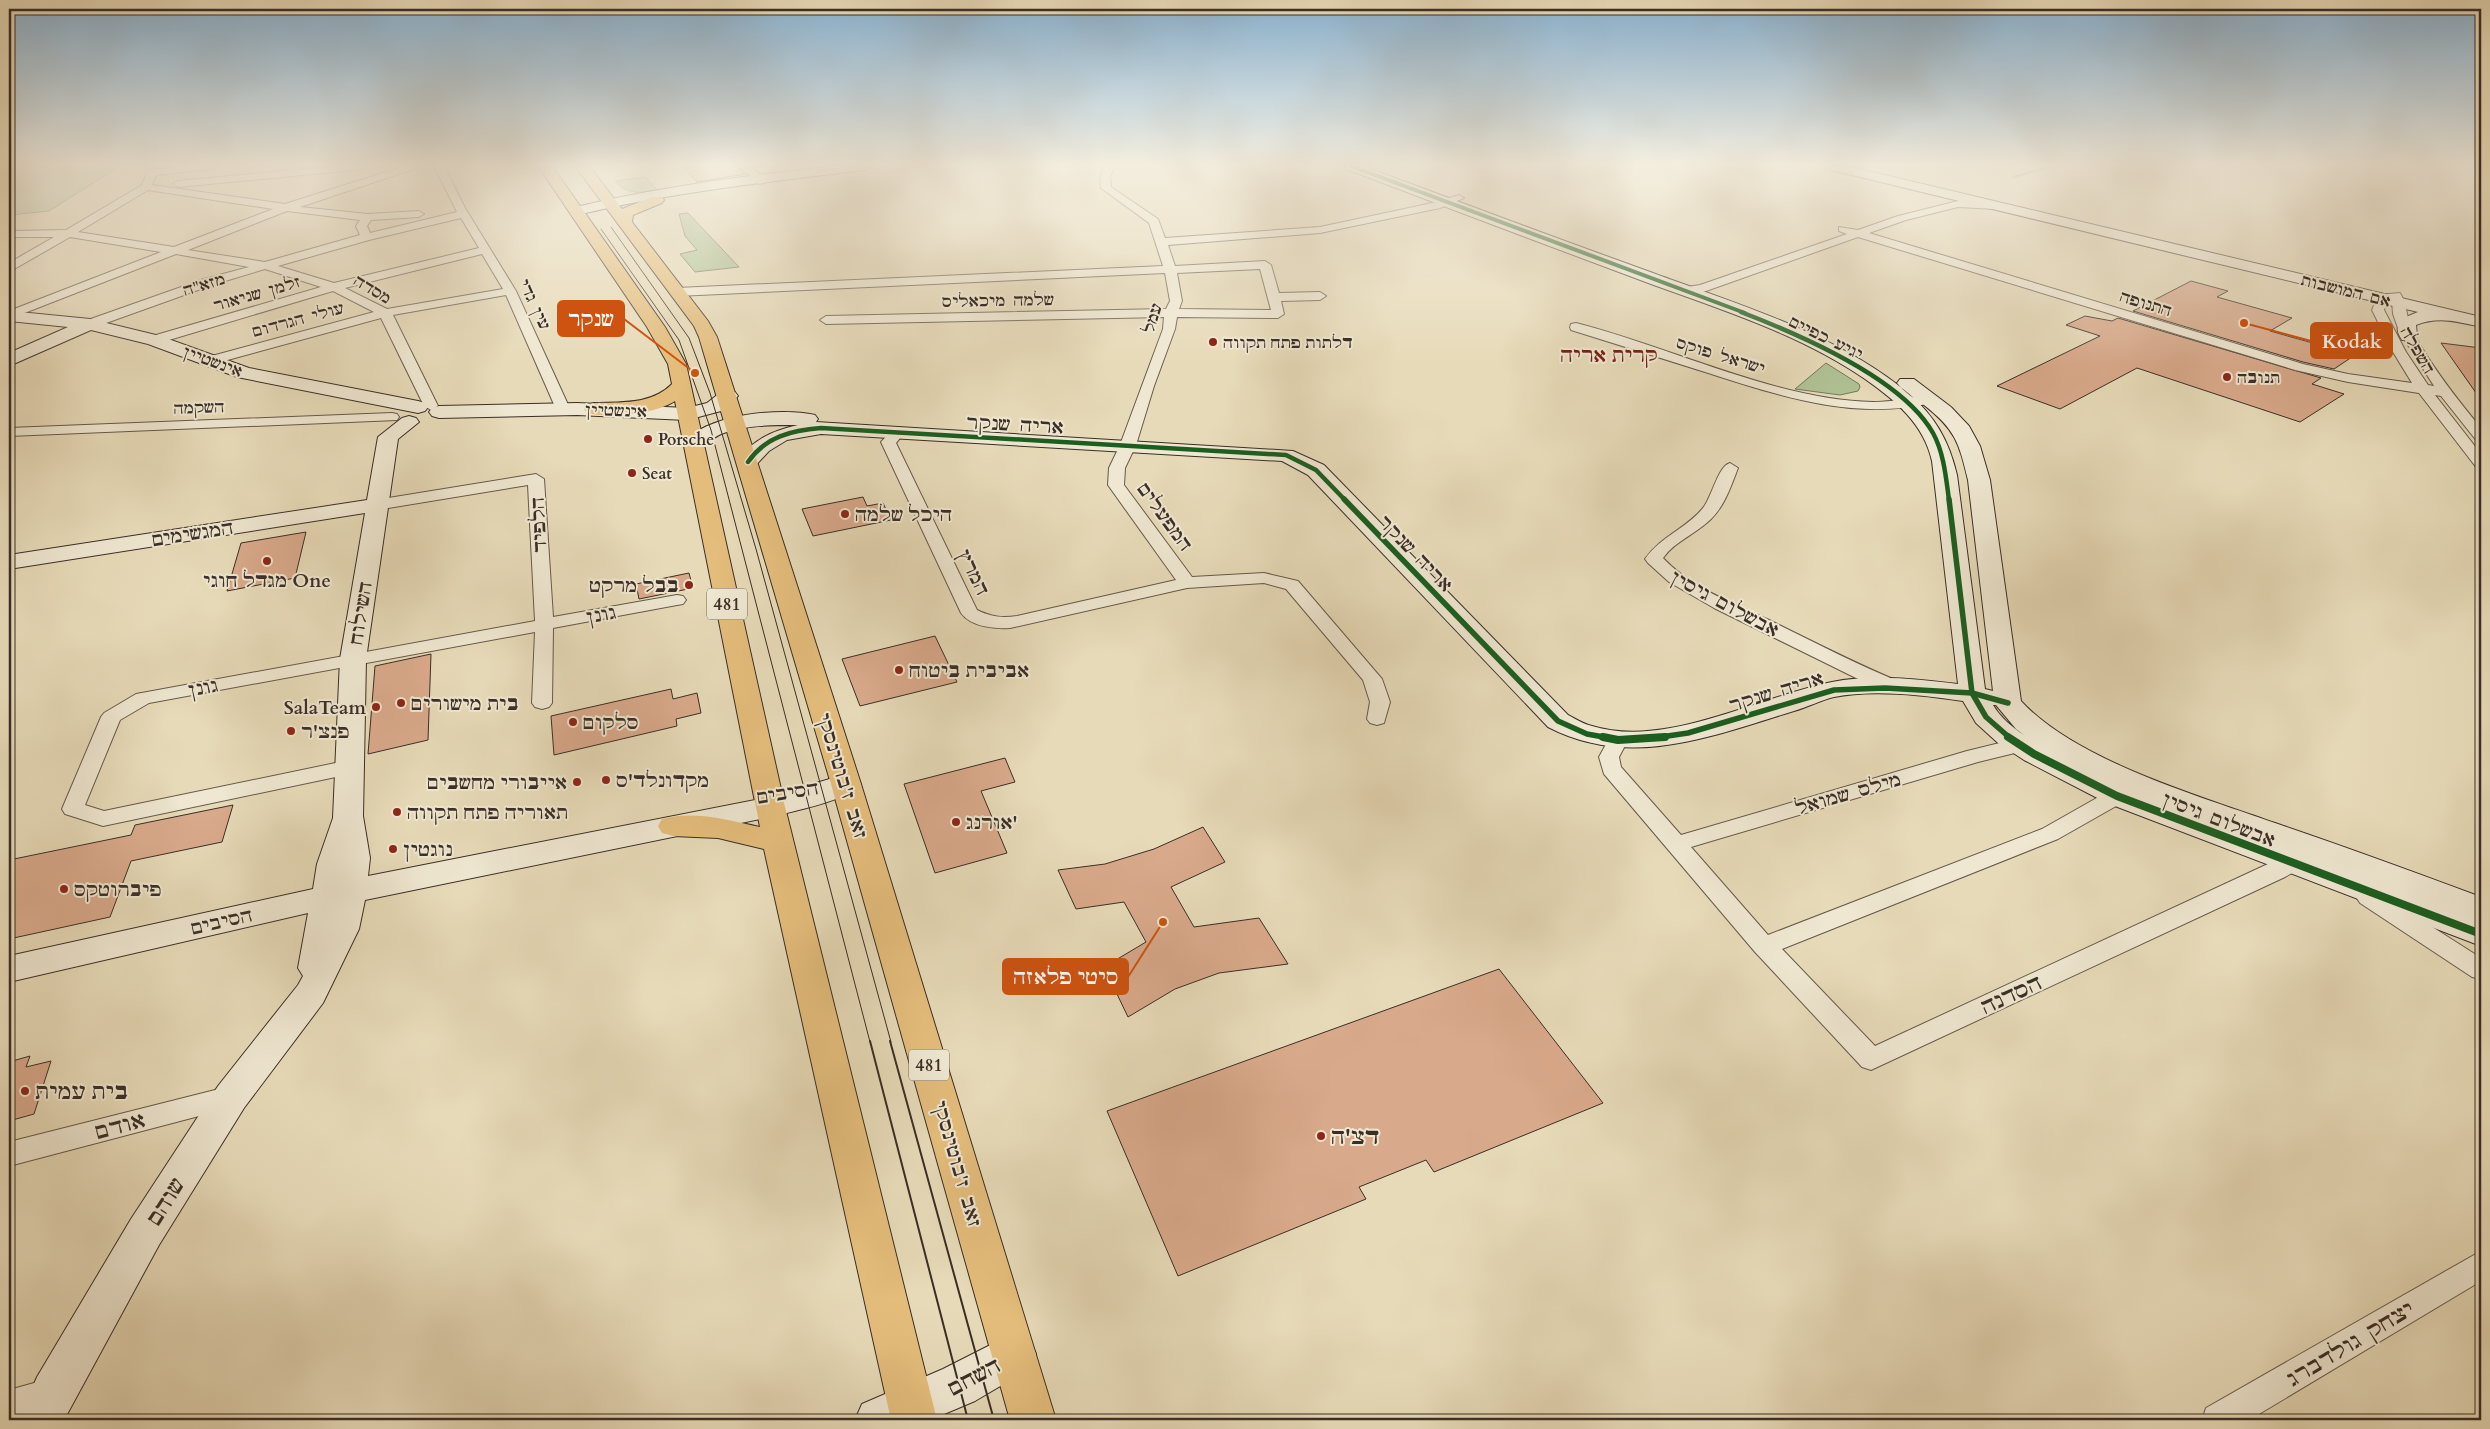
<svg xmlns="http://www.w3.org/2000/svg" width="2490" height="1429" viewBox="0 0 2490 1429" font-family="Cardo,'Frank Ruhl Libre',serif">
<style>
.green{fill:#afc194;stroke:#74785e}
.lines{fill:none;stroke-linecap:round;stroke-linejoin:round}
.stream{stroke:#75807f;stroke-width:2.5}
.building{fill:#d9a98b;stroke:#3a2e27}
.street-casing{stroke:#65594b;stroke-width:2}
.secondary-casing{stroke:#3a2e27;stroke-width:2}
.primary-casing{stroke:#3a2e27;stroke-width:2}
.street{fill:#efe7d1;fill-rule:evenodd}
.secondary{fill:#efe7d1;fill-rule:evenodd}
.primary{fill:#e4bd7c;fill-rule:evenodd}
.tram-far1{stroke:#3a2e27;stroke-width:1}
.tram{stroke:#3a2e27;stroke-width:2}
.cycleway-far3-casing{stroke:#efe7d1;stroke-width:5.5}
.cycleway-far2-casing{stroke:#efe7d1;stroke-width:7}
.cycleway-far1-casing{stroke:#efe7d1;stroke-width:9}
.cycleway-casing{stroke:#efe7d1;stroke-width:11}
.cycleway-far3{stroke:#1b5e20;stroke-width:4}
.cycleway-far2{stroke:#1b5e20;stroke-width:4.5}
.cycleway-far1{stroke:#1b5e20;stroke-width:5.5}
.cycleway{stroke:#1b5e20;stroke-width:8}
.poi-dot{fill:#8f2418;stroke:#efe7d1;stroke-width:2}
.labels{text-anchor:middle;stroke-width:4;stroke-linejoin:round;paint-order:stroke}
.far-street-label{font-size:16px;fill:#3a2e27;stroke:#efe7d1}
.far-poi-label{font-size:16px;font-weight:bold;fill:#3a2e27;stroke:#efe7d1;text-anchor:start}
.shield{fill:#efe7d1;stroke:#70665a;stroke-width:1}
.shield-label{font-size:18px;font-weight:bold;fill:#3a2e27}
.street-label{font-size:19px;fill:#3a2e27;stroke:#efe7d1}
.poi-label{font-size:19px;font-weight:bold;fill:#3a2e27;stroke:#efe7d1;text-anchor:start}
.far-district-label{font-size:20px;font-weight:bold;fill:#7a1f14;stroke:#efe7d1}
.near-street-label{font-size:22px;fill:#3a2e27;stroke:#efe7d1}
.near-poi-label{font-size:22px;font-weight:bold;fill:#3a2e27;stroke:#efe7d1;text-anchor:start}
.leader{fill:none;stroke:#ce5310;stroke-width:2}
.callout-dot{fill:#ce5310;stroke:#efe7d1;stroke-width:2}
.callout{fill:#ce5310;stroke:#ce5310;stroke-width:2}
.callout-label{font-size:20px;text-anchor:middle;font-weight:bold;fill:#fff}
</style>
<rect width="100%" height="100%" fill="#e7dab8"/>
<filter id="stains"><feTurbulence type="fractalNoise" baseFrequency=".004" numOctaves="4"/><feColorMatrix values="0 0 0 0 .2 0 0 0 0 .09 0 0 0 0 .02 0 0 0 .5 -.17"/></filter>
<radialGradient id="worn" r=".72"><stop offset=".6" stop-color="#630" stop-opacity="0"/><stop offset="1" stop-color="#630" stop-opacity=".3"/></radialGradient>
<g class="green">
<path d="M9 166H120L49 211 9 215Z"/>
<path d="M645 177 657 190C641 193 626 195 615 181Z"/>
<path d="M688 213 739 267 695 272 680 254 697 250 685 236 679 214Z"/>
<path d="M1826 363 1859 384 1860 387 1858 391 1840 395 1795 389Z"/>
</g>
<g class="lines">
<path class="stream" d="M2014 177 2051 166"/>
</g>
<g class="building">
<path d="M698 166H737L745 174 697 182 684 168Z"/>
<path d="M2191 281 2228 291 2217 297 2292 318 2270 331 2355 355 2334 369 2303 362 2133 311Z"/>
<path d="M2085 316 2112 321 2118 318 2321 378 2312 384 2344 394 2300 422 2137 368 2060 409 1997 386 2100 336 2066 325Z"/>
<path d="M2441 343 2481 348V400Z"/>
<path d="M863 497 867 506 883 503 891 520 813 536 802 509Z"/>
<path d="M306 532 295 578 227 591 241 543Z"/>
<path d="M689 573 693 588 639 599 636 584Z"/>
<path d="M935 636 957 682 860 706 842 659Z"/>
<path d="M431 654 428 740 368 754 375 666Z"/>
<path d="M671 689 673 699 697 693 701 713 676 719 677 726 554 755 551 716Z"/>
<path d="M1005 758 1015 782 981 791 1007 853 935 873 904 784Z"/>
<path d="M233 805 222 842 131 861 110 917 9 939V860L131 835 135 825Z"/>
<path d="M1203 827 1225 862 1171 887 1194 927 1259 918 1288 964 1219 973 1175 989 1128 1017 1104 967 1146 942 1124 902 1076 909 1058 870 1105 864 1154 849Z"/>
<path d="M1499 969 1603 1103 1434 1172 1426 1160 1359 1187 1366 1199 1178 1276 1107 1111Z"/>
<path d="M30 1056 26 1067 51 1061 34 1114 9 1121V1062Z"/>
</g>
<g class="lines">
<defs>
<g id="street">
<path d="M185 166H217L212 169 156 175 152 185 285 204 405 166H419L417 168 300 207 368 214 419 211 424 214 419 217 371 220 367 226 370 233 457 212 434 166H444L465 208 516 291 570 409 563 413 556 409 506 295 393 315 438 406 431 410 424 406 381 318 213 364 206 360 208 357 374 312 333 291 159 343 154 344 147 340 149 337 321 287 265 269 212 285 95 327H85L84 324 85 321 204 279 249 267 176 254 9 319V311L161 252 70 237 9 272V263L54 237H9V231L66 230 142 185 148 170ZM148 190 273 209 174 247 78 232ZM287 211 360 220 356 226 360 235 265 262 188 250ZM461 218 479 248 334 283 278 266 369 240ZM482 254 503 289 387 309 345 288Z"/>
<path d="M336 166H369L364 169 178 187 173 184 178 181Z"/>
<path d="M739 166H750L768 182 759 184Z"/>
<path d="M1105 166H1115L1110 177 1111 187 1158 219 1165 238 1320 227 1437 202 1459 195 1464 198 1440 208 1320 233 1168 245 1175 266 1265 261 1271 265 1279 293 1320 292 1326 296 1320 300 1281 301 1284 314 1278 318 1177 317 1175 329 1154 386 1136 445 1125 468 1124 485 1192 577 1264 573 1298 581 1382 679 1390 702 1384 723 1377 725 1370 723 1367 719 1370 702 1363 680 1286 589 1264 583 1187 588 1010 628C995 629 971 627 961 613L881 442 893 429 898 428 905 432 896 443 977 610C991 617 1002 618 1017 616L1176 580 1108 485 1109 468 1120 445 1163 329 1164 317 826 324 820 320 826 316 1166 309 1170 301 1165 273 677 296 671 292 677 288 1163 266 1149 223 1101 188 1100 177ZM1260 269 1271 310 1179 309 1182 301 1177 273Z"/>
<path d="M1958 201 1996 203 2001 206 1996 209 1958 207 1906 220 1869 233 2303 364 2348 374 2412 383 2393 352 2372 310 2378 295 2400 293C2408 305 2406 320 2413 333 2432 367 2456 398 2481 428V441L2476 440 2441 396 2435 395 2481 454V469L2476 467 2419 393 2348 382 2295 370 1858 237 1706 291 1685 295 1679 291 1681 288 1700 285 1847 234 1839 231V227L1858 230 1898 216ZM2392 300 2393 314 2399 331 2434 386 2428 385 2406 352 2384 310 2387 301Z"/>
<path d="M1576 323C1671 347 1776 400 1873 402 1893 402 1911 398 1930 395L1937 399 1935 402C1856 422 1780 396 1705 372 1661 358 1616 344 1571 330L1570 327 1571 324Z"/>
<path d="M392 413 397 414 399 417 397 420 9 436V428Z"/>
<path d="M1730 463 1738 468C1731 486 1725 505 1711 519 1696 534 1675 541 1663 558 1691 588 1733 603 1769 620 1814 642 1858 665 1905 684L1908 688 1905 692H1891L1856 678 1714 608 1669 582 1648 563 1645 559C1661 536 1686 529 1703 508 1712 497 1718 466 1730 463Z"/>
<path d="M536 474 544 479 553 617 677 595 683 596 686 600 683 604 677 605 553 628 552 703 549 707 542 709 535 707 532 703 535 632 149 703 120 720 85 805 104 811 350 760 357 762 360 767 357 772 350 774 103 826 65 814 62 809 101 717 104 713 136 694 535 621 528 485 376 510 368 505 376 500Z"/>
<path d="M1618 734 1625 735 1628 740 1619 757 1621 767 1681 835 1967 751 2020 738 2027 740 2030 745 2027 750 1978 762 1691 847 1768 935 2042 829 2109 791 2117 789 2125 791 2128 796 2125 801 2058 839 1782 949 1875 1046 2283 857 2291 855 2299 857 2302 863 2299 869 2285 877 1871 1070 1862 1067 1755 952 1604 774 1599 757 1611 735Z"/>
<path d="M2368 889 2376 891 2481 958V979L2472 977 2360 903 2356 897 2360 891Z"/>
<path d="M231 1086 241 1089 245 1097 241 1105 9 1166V1142Z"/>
<path d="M2481 1251V1281L2249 1420H2202L2206 1408Z"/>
<path d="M52 1378 64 1382 68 1394 64 1406 17 1420H9V1390Z"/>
</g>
<g id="secondary">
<path d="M834 166H872L865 170C769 182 671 192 577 215L570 211 572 208C657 187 746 176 834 166Z"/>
<path d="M1344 166H1363C1459 202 1556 238 1653 273 1739 305 1836 333 1908 393 1935 416 1949 441 1957 475L1985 689 1993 691 1968 480C1959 443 1956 430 1924 405 1915 399 1904 392 1897 383L1900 379H1914L1951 407 1969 426 1980 446 1990 480 2021 701C2076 761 2202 797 2278 824 2346 847 2414 872 2481 897V921L2477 920 2481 921V946L2107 803 2024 760 1998 743 1976 723 1963 701C1925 695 1872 689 1834 697 1821 700 1808 707 1794 711 1712 736 1631 770 1548 727L1308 475 1282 461 821 434 787 440 769 451 755 466 748 468 741 466 737 462C753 439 772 431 798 425H796C772 425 744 425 721 434 708 440 702 452 687 448L684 444C704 414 782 407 815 415L818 419 816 422 1293 451 1324 465 1568 715C1576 719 1583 724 1592 726 1666 749 1760 696 1832 682 1872 674 1918 679 1958 684L1932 461C1924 424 1895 400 1865 379 1801 335 1723 310 1651 284 1562 251 1472 217 1383 183L1346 169ZM1993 705H1996L2016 729 2024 735C2013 728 2000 717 1993 705Z"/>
<path d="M1824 166H1847L2481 317V327C2458 322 2439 316 2416 325L2417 336 2414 340H2402C2390 323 2405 317 2418 312L1831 170Z"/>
<path d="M9 311 90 319 160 336 249 368 418 401 425 403 428 407 425 411 418 413 237 377 148 344 91 330 9 366V353L68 327 9 321Z"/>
<path d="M728 390 735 392 738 396 721 411 687 420 577 415 439 418 432 416 429 412 432 408 439 406 577 403 687 408 707 403 721 392Z"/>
<path d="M409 416 416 418 419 422 398 439 366 659 363 816 370 858 368 876 770 797 846 774 856 777 861 784C850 800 790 812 770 817L365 900 359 929 323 1003 244 1108 159 1245 64 1420H18L37 1377 131 1219 218 1086 298 985 303 976 298 968 308 913 9 982V956L313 889 317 864 333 818 340 659 365 513 9 569V555L367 500 378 437 402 418Z"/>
<path d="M1014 1333 1029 1339 1036 1354 1029 1369 975 1401 930 1420H855L862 1404 943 1369Z"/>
</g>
<g id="primary">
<path d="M538 166H552L665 327 686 364 785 807 937 1420H891L764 849 718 838 673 836 662 833 658 826 662 819C693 810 729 820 760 827L675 401C655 414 610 419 587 413L584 409 587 405 594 403C621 402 651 405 672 384L668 364 647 327Z"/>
<path d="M575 166H589L622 209 652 197H662L664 200 662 203 633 215 632 222 708 321 717 337 861 784 1056 1420H1010L831 784 699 337 694 326Z"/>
</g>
</defs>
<use href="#street" class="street-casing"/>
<use href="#secondary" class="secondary-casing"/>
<use href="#primary" class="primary-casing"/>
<use href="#street" class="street"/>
<use href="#secondary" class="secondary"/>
<use href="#primary" class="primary"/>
<g class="tram-far1">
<path d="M611 227 689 338 710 393 756 549 891 1042"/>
<path d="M601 229 679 340 711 430 870 1042"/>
</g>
<g class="tram">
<path d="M870 1041 968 1420"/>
<path d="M890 1041 994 1420"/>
</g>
<defs>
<path id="cycleway-far3" d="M1351 166 1745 313"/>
<g id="cycleway-far2">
<path d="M1741 312C1798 334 1902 378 1933 433 1944 453 1946 478 1949 500"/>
<path d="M748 462C765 437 792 430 821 428L1286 455 1316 470 1345 500"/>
</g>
<g id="cycleway-far1">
<path d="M1344 499 1558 721 1587 734 1609 738"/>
<path d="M1949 499 1972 693 1986 717 2010 738"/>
<path d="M1654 738 1688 733 1834 690 1885 688 1972 693 2008 703"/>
</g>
<g id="cycleway">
<path d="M1603 737 1618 740 1665 737"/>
<path d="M2008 737 2034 754 2117 796 2481 934"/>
</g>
</defs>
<use href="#cycleway-far3" class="cycleway-far3-casing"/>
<use href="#cycleway-far2" class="cycleway-far2-casing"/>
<use href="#cycleway-far1" class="cycleway-far1-casing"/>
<use href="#cycleway" class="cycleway-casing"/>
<use href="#cycleway-far3" class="cycleway-far3"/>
<use href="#cycleway-far2" class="cycleway-far2"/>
<use href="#cycleway-far1" class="cycleway-far1"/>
<use href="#cycleway" class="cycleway"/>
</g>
<linearGradient id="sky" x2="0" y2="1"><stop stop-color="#8ab5d6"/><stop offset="0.45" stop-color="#f4eedf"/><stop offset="1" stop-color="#f4eedf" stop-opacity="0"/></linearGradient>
<rect width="2490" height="366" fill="url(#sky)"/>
<g class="poi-dot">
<circle cx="1213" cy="342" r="5"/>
<circle cx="2227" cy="377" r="5"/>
<circle cx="648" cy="439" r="5"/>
<circle cx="632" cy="473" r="5"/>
<circle cx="845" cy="514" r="5"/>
<circle cx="267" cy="561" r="5"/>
<circle cx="689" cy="585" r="5"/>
<circle cx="899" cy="670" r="5"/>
<circle cx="401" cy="703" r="5"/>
<circle cx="376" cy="707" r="5"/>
<circle cx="573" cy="722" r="5"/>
<circle cx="291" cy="731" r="5"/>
<circle cx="606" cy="780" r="5"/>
<circle cx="577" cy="782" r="5"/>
<circle cx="397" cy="812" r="5"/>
<circle cx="956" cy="822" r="5"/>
<circle cx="393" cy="849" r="5"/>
<circle cx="64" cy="889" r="5"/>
<circle cx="25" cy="1091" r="5"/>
<circle cx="1321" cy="1136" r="5"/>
</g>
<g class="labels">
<g class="far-street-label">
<text transform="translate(204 284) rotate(-17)" y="6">מזא"ה</text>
<text transform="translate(373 289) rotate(31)" y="6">מסדה</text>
<text transform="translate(2346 290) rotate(14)" y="6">אם המושבות</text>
<text transform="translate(257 293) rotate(-16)" y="6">זלמן שניאור</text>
<text transform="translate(998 300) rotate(-1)" y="6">שלמה מיכאליס</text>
<text transform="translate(2146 303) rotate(17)" y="6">התנופה</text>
<text transform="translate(535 304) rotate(65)" y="6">עין גדי</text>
<text transform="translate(1152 318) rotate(-73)" y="6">עמל</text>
<text transform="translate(298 319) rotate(-15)" y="6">עולי הגרדום</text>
<text transform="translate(1826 337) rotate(26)" y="6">יגיע כפיים</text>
<text transform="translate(2418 350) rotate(60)" y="6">השפלה</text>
<text transform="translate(1721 355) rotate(17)" y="6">ישראל פוקס</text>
<text transform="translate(213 361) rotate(20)" y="6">אינשטיין</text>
<text transform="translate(199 407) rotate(-2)" y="6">השקמה</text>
<text transform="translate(616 410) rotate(2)" y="6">אינשטיין</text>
</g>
<g class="far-poi-label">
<text x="1223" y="348">דלתות פתח תקווה</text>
<text x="2237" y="383">תנובה</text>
<text x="658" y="445">Porsche</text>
<text x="642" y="479">Seat</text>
</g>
<g class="shield">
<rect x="707" y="588.5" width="40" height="31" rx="4"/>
<rect x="909" y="1049.5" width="40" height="31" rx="4"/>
</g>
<g class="shield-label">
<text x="727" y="610">481</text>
<text x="929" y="1071">481</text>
</g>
<g class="street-label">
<text transform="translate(1015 424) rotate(3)" y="7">אריה שנקר</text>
<text transform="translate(1165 516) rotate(54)" y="7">המפעלים</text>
<text transform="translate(538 525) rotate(-93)" y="7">הלפיד</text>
<text transform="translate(192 533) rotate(-9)" y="7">המגשימים</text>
<text transform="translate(1416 553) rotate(46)" y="7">אריה שנקר</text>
<text transform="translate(974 572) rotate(64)" y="7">המרץ</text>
<text transform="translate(1725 603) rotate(28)" y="7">אבשלום גיסין</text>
<text transform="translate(360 613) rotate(-81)" y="7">השילוח</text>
<text transform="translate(601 614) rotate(-11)" y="7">גונן</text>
<text transform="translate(203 687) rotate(-11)" y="7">גונן</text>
<text transform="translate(1776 691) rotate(-17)" y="7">אריה שנקר</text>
<text transform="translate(843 776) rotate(73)" y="7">זאב ז'בוטינסקי</text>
<text transform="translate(787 792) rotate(-9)" y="7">הסיבים</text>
<text transform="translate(1848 793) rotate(-16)" y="7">מילס שמואל</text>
<text transform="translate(2219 819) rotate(21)" y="7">אבשלום גיסין</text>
<text transform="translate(221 921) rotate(-13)" y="7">הסיבים</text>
<text transform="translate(958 1164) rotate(74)" y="7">זאב ז'בוטינסקי</text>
</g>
<g class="poi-label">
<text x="855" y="521">היכל שלמה</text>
<text x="267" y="587" text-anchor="middle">מגדל חוגי One</text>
<text x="679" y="592" text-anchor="end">בבל מרקט</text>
<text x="909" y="677">אביבית ביטוח</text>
<text x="411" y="710">בית מישורים</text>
<text x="366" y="714" text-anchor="end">SalaTeam</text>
<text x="583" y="729">סלקום</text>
<text x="301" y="738">פנצ'ר</text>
<text x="616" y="787">מקדונלד'ס</text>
<text x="567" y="789" text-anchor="end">אייבורי מחשבים</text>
<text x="407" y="819">תאוריה פתח תקווה</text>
<text x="966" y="829">אורנג'</text>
<text x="403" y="856">נוגטין</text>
<text x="74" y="896">פיברוטקס</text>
</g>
<g class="far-district-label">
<text x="1609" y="362">קרית אריה</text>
</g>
<g class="near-street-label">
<text transform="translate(2011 994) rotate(-25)" y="8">הסדנה</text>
<text transform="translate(120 1125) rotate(-15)" y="8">אודם</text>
<text transform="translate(165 1201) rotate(-58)" y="8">שוהם</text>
<text transform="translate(2350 1343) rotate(-31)" y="8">יצחק גולדברג</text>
<text transform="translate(974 1376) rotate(-28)" y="8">השחם</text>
</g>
<g class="near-poi-label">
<text x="35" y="1099">בית עמית</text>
<text x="1331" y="1144">דצ'ה</text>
</g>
</g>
<path class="leader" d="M695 373L624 319M2244 323L2311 341M1163 922L1128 977"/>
<g class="callout-dot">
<circle cx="695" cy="373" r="5"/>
<circle cx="2244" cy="323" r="5"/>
<circle cx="1163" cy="922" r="5"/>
</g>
<g class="callout">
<rect x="558" y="301" width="66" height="35" rx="5"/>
<rect x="2311" y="323" width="81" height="35" rx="5"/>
<rect x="1003" y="959" width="125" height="35" rx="5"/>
</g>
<g class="callout-label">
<text x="591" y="326">שנקר</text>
<text x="2352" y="348">Kodak</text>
<text x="1066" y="984">סיטי פלאזה</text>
</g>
<rect width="2490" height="1429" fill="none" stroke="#e7dab8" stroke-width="30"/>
<rect x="10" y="10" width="2470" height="1409" fill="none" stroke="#3a2e27" stroke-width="2.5"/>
<rect x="15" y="15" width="2460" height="1399" fill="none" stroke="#3a2e27"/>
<rect width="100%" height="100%" filter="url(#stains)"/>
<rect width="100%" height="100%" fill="url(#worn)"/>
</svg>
